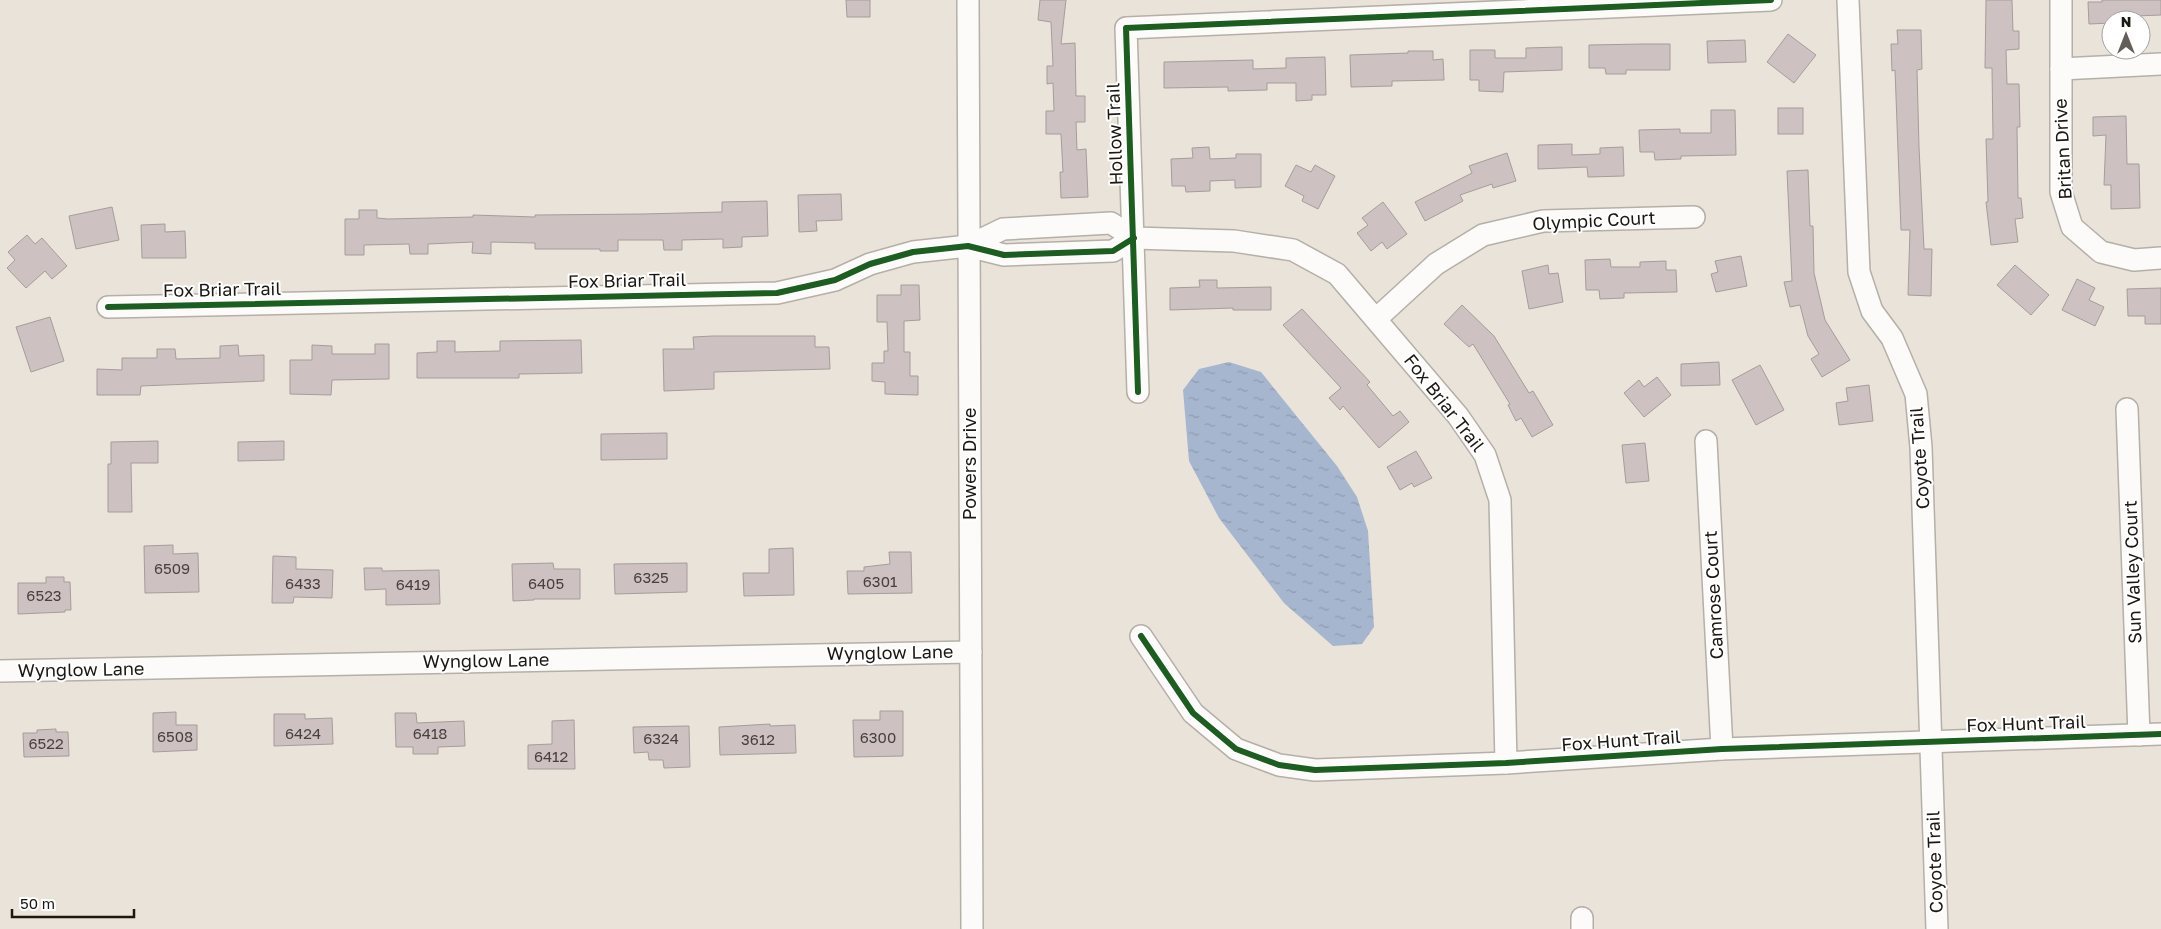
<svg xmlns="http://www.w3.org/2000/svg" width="2161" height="929" viewBox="0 0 2161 929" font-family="'Golos Text',sans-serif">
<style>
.water{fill:url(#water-ripples)}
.building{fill:#cec1c1;stroke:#a49d9a}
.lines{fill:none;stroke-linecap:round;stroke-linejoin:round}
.minor-casing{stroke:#b4afa7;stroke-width:24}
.minor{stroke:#fcfbf9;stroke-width:21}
.cycleway-casing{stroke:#fff;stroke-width:9}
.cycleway{stroke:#1b5e20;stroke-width:6}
.labels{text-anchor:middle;stroke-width:4;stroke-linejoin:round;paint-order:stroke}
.number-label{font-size:15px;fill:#48423d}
.street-label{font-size:18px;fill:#1b1711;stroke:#fff}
</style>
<defs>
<pattern id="water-ripples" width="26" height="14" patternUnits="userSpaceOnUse" patternTransform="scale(1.25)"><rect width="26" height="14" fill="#a6b6ce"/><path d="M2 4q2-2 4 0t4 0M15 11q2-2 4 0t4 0" fill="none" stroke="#8e9cb0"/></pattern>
</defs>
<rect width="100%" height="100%" fill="#eae3da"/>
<path class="water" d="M1229 362 1261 372 1337 466 1357 497 1368 531 1374 627 1362 644 1333 646 1284 603 1219 518 1189 461 1183 390 1199 369Z"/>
<g class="building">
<path d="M846 0H870V17H847Z"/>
<path d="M1040 0H1066L1061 44 1075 43 1076 96H1085V122H1076L1077 150 1086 149 1088 197 1061 198 1060 172H1063L1061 134H1046V111H1054L1053 83 1047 84V66H1053L1051 22 1038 20Z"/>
<path d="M1986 0H2012L2013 31H2019V49L2006 50 2007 84H2019L2020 127H2017L2018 198H2021L2023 218 2015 219 2018 242 1991 245 1986 202H1988L1986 139H1993L1992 68H1985Z"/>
<path d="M2102 0H2161V15L2135 16V20H2111V23L2089 24 2088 2H2102Z"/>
<path d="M1897 30H1921L1922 69 1917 70 1919 147 1924 249H1932L1931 296 1908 295 1910 230H1901L1895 70 1892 71 1891 44H1898Z"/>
<path d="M1788 34 1816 55 1794 83 1767 62Z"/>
<path d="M1745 40 1746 62 1708 63 1707 41Z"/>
<path d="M1643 44H1670V70H1626V74H1606L1605 68H1589V45Z"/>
<path d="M1562 47V70L1504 72 1503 92 1479 91V80H1470V50H1495V58H1526V48Z"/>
<path d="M1408 51H1433V60L1443 59 1444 80 1392 81V86L1351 87 1350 55 1408 53Z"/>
<path d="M1325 57 1326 95H1312V100L1296 101V83H1267V90L1228 91V87L1164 88V62L1253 60V69L1286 68V58Z"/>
<rect x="1778" y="108" width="25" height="26"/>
<path d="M1711 110H1735L1736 155 1681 156V159L1655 160 1654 152H1640L1639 130 1680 129V133H1711Z"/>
<path d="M2126 116 2127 164H2139L2140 208 2111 209V185H2104L2106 135 2093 136V117Z"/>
<path d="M1572 144V155L1600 154V148L1623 147 1624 176 1588 177 1587 167 1538 169V145Z"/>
<path d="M1209 147 1210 159 1236 158V154H1261V187L1235 188V180L1210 181V191L1186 192 1185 186H1172L1171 159 1193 158 1192 148Z"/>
<path d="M1507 153 1516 181 1493 188 1492 184 1460 195 1463 201 1425 221 1415 202 1472 173 1469 166Z"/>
<path d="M1296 165 1311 172 1315 165 1335 176 1318 209 1302 201 1304 196 1285 186Z"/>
<path d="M1808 170 1810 226H1813L1814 273 1825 320 1850 360 1822 377 1811 359 1819 354 1808 336 1800 305 1790 307 1784 282 1792 281 1787 171Z"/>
<path d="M841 194 842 220 816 221 817 231 799 232 798 195Z"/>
<path d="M767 201 768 236 742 237V247L723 248V239L682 240V250H664L663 240H618V251H600V249H535V243L491 242V254L472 253 473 242 428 244V254H410L409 244 364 245V255H345V219H359V210H377V218L388 219 473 217V215L535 217V215L643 214 722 212V202Z"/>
<path d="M1383 202 1407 234 1387 249 1382 242 1371 251 1357 233 1368 225 1362 218Z"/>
<path d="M112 207 119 240 76 249 69 216Z"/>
<path d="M165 224V232L185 231 186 258H142L141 225Z"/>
<path d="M27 235 35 244 42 238 67 266 52 279 45 271 26 288 7 268 15 260 8 252Z"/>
<path d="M1741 256 1747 286 1716 292 1711 274 1718 272 1715 261Z"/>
<path d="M1610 259 1611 267H1640V262L1666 261V270H1676L1677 292 1624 293V298L1600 299 1599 290H1586L1585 260Z"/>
<path d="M1548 265 1549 274 1558 273 1563 302 1529 309 1522 271Z"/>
<path d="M2015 265 2049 295 2031 315 1997 285Z"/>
<path d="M2077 279 2095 288 2089 300 2104 307 2095 326 2062 310Z"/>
<path d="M1199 280H1217V288L1271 287V310H1233V308L1170 310V288L1200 287Z"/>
<path d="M901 285H919L920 320 904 321V352H910V376H918V395L885 394V382L872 381V363H884V351H888L887 322H877V295H901Z"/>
<path d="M2161 288V324H2145V316H2128L2127 289Z"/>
<path d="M1462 305 1494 336 1529 393 1533 391 1553 425 1532 437 1521 418 1516 421 1508 405 1510 404 1473 344 1469 347 1444 324Z"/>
<path d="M1302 309 1370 382 1367 385 1393 416 1400 411 1409 422 1379 448 1343 406 1340 410 1329 398 1341 388 1283 325Z"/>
<path d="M50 317 64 361 31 372 16 327Z"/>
<path d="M713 336H815V347H829L830 369 714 372V389L664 391 663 349H694L693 337Z"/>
<path d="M581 340 582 373 519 374V378H417V353L437 352V341H455V352L500 351V341Z"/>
<path d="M375 344H389V379L332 380 331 395 290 394V360H312V345L332 346V354H375Z"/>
<path d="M238 345 239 356 264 355V381L141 386 140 395H97V369L122 370V358H157V349H175L176 359 220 358V346Z"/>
<path d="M1719 362 1720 385 1681 386V364Z"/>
<path d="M1760 365 1784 410 1756 425 1732 380Z"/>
<path d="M1657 377 1671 395 1644 417 1624 393 1639 380 1644 387Z"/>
<path d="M1869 385 1873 421 1839 425 1836 403 1848 401 1846 388Z"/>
<path d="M667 433V459L601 460V434Z"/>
<path d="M158 441V463H131L132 512H108V464H111V442Z"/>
<path d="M284 441V460L238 461V442Z"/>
<path d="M1645 443 1649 481 1626 483 1622 445Z"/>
<path d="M1416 451 1432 478 1414 487 1412 483 1400 490 1387 467Z"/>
<path d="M173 545V554L198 553 199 592 145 593 144 546Z"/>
<path d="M793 548 794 595 744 596 743 573H769V549Z"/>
<path d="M889 552H911L912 593 848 594 847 571H864V567L890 564Z"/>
<path d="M273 556 296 557V569L333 570 332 598 294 597 293 603H272Z"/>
<path d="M553 563 554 569H580V599H534V600L513 601 512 564Z"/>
<path d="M687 563V592L615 594 614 564Z"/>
<path d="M364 568H382V571L439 570 440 604 386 605V589L365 590Z"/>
<path d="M46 577H64V582H70L71 610H65V612L18 614V583H46Z"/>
<path d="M880 711H903V756L854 757 853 720H880Z"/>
<path d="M176 712V725H197V750L153 752V713Z"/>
<path d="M395 713H416L417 723 464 721 465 746 438 747V754H413V747H396Z"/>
<path d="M274 714H305V719L332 718 333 744 274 746Z"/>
<path d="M574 720 575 769H528V745L552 744V721Z"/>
<path d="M770 724V726L795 725 796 753 720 755 719 727Z"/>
<path d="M689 726 690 767 664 768 663 760H649L648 752 634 753 633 727Z"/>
<path d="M56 729V732H68L69 756 24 757 23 733H37V730Z"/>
</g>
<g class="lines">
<defs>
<g id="minor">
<path d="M968 0 972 929"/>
<path d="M1848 0 1859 272 1872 311 1892 338 1916 394 1921 447 1937 929"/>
<path d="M2061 0V192L2072 227 2101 252 2134 260 2161 258"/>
<path d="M2061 69 2161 64"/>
<path d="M968 246 1003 229 1111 223 1134 238 1234 241 1293 250 1337 274 1458 416 1485 455 1500 500 1506 763"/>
<path d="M108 307 777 293 835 280 870 264 913 252 968 246 1004 255 1113 251 1134 238"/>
<path d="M1376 319 1436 264 1483 235 1543 221 1694 217"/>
<path d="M1138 392 1126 28 1771 0"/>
<path d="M2127 409 2139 735"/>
<path d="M1706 441 1722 749"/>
<path d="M1141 636 1193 713 1236 749 1279 765 1315 770 1506 763 1722 749 2161 734"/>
<path d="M0 671 971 652"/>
<path d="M1582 929V918"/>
</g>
</defs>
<use href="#minor" class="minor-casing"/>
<use href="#minor" class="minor"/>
<defs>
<g id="cycleway">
<path d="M108 307 777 293 835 280 870 264 913 252 968 246 1004 255 1113 251 1134 238"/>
<path d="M1138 392 1126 28 1771 0"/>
<path d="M1141 636 1193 713 1236 749 1279 765 1315 770 1506 763 1722 749 2161 734"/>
</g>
</defs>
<use href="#cycleway" class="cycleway-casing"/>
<use href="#cycleway" class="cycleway"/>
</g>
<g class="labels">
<g class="number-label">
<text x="172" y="574">6509</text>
<text x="651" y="583">6325</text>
<text x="880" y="587">6301</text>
<text x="303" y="589">6433</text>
<text x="546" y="589">6405</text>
<text x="413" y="590">6419</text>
<text x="44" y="601">6523</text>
<text x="303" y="739">6424</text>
<text x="430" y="739">6418</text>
<text x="175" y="742">6508</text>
<text x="878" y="743">6300</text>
<text x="661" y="744">6324</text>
<text x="758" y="745">3612</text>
<text x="46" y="749">6522</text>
<text x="551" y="762">6412</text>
</g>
<g class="street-label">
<text transform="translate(1115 134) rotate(-92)" y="6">Hollow Trail</text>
<text transform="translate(2063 149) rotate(-93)" y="6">Britan Drive</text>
<text transform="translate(1594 221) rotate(-3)" y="6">Olympic Court</text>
<text transform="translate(627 281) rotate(-1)" y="6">Fox Briar Trail</text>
<text transform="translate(222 290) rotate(-1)" y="6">Fox Briar Trail</text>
<text transform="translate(1444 403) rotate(52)" y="6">Fox Briar Trail</text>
<text transform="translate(1920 458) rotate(-94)" y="6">Coyote Trail</text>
<text transform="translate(970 464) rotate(-90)" y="6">Powers Drive</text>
<text transform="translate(2133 572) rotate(-92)" y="6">Sun Valley Court</text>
<text transform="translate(1714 595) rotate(-93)" y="6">Camrose Court</text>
<text transform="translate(890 653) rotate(-1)" y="6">Wynglow Lane</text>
<text transform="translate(486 661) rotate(-1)" y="6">Wynglow Lane</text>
<text transform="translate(81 670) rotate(-1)" y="6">Wynglow Lane</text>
<text transform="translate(2026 724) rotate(-2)" y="6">Fox Hunt Trail</text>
<text transform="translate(1621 741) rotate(-4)" y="6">Fox Hunt Trail</text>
<text transform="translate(1935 862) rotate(-92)" y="6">Coyote Trail</text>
</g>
</g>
<g transform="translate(2126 35)"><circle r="24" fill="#ffffff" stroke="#a4a2a0"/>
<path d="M0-4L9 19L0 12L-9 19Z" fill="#635e57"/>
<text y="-8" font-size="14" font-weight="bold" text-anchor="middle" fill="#1b1711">N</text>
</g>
<path d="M12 909v8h122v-8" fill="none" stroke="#1b1711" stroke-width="2.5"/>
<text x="20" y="909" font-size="15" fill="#1b1711" stroke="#ffffff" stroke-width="4" paint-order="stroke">50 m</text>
</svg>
